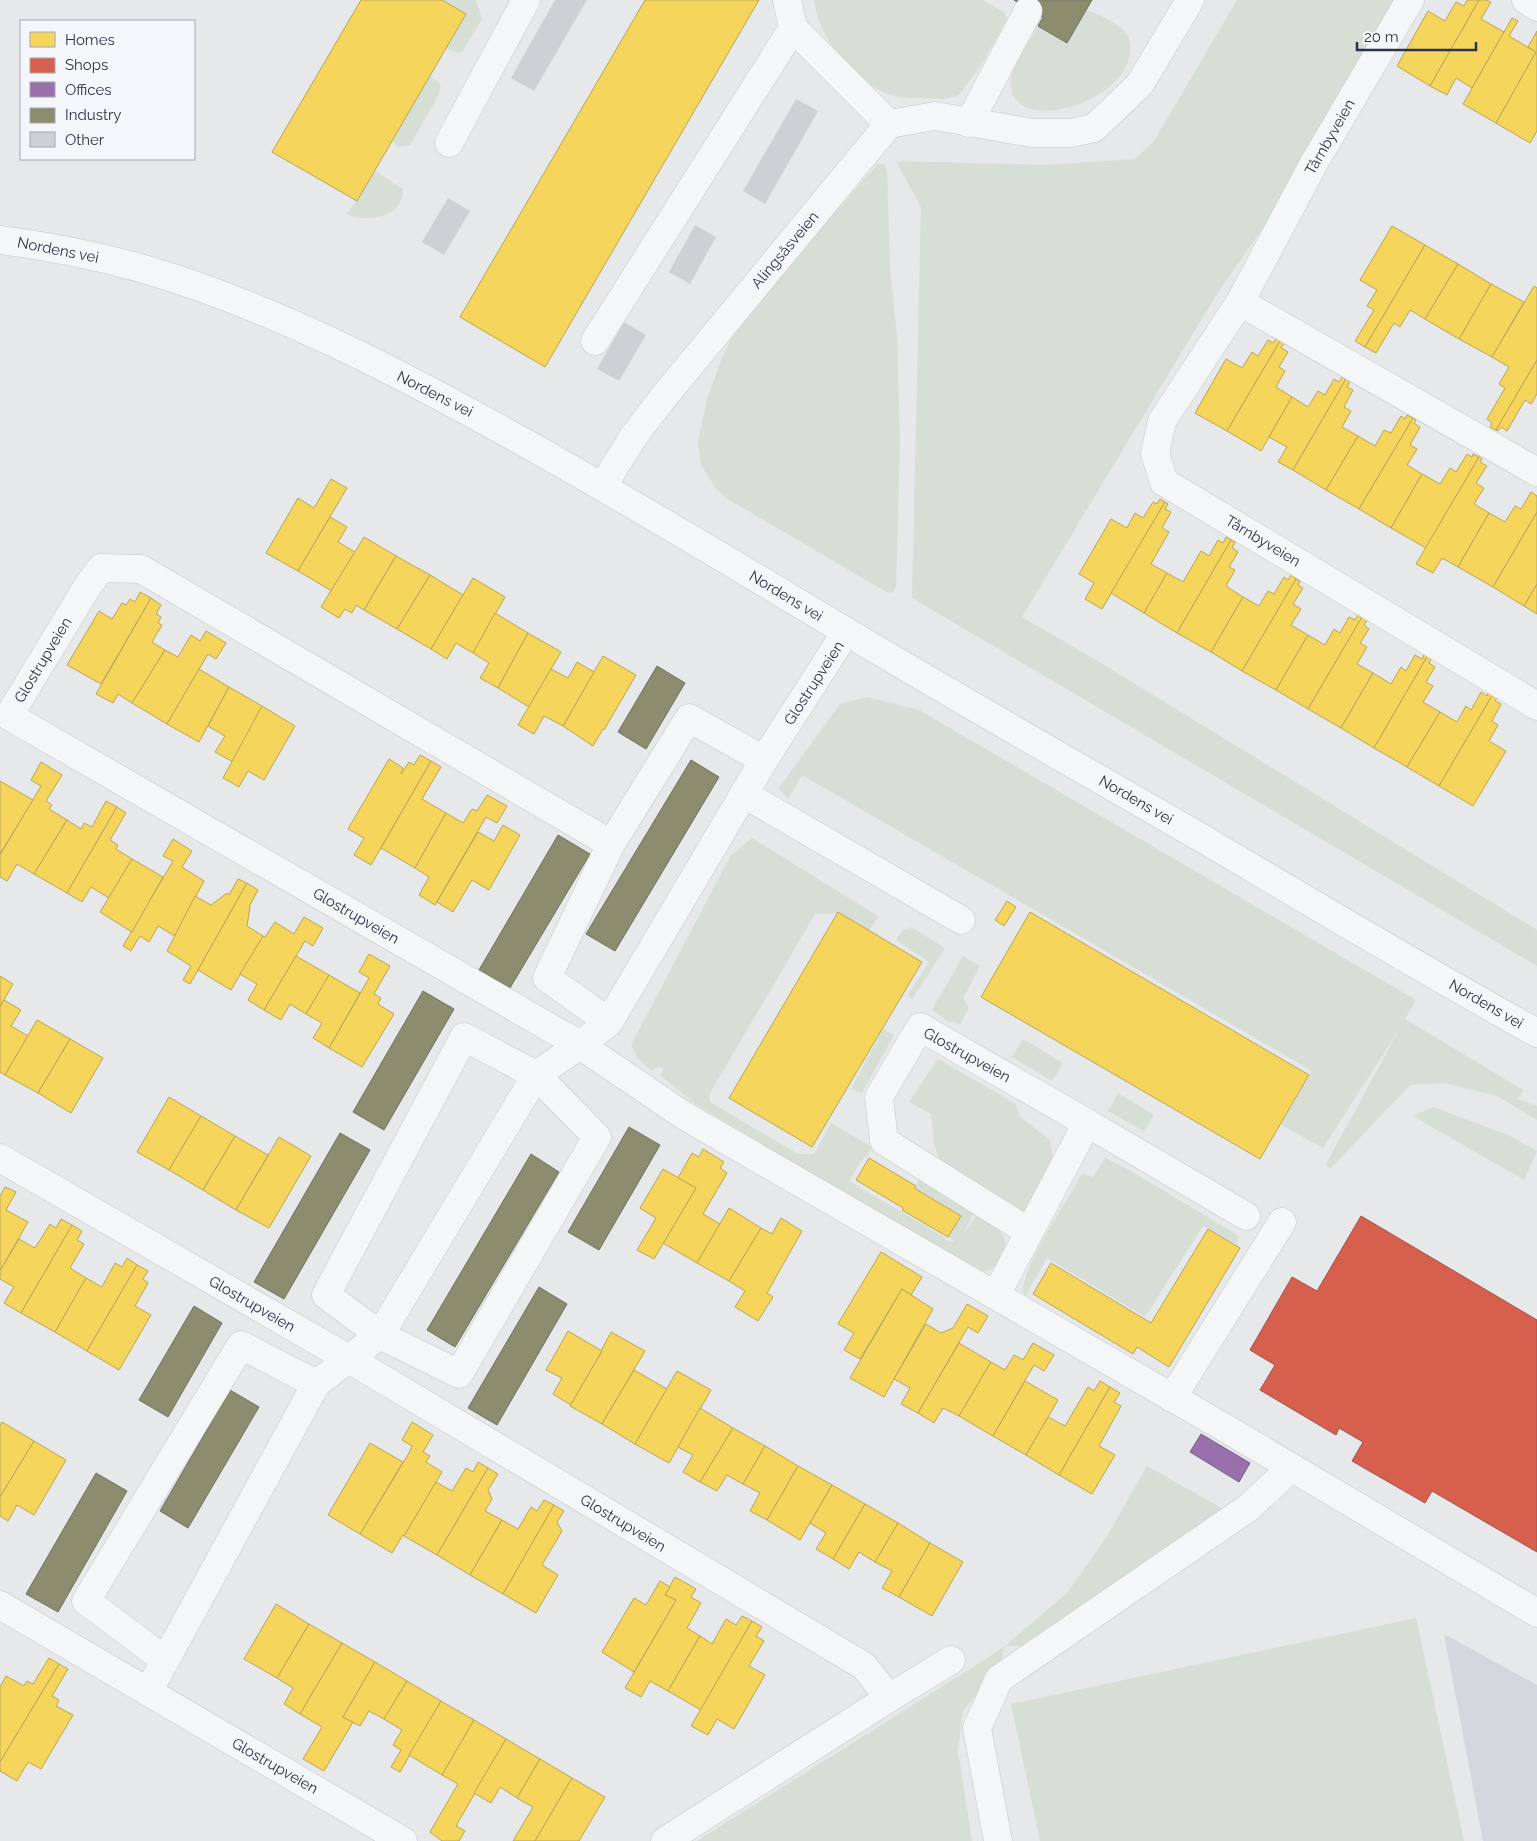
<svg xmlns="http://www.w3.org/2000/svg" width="1537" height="1841" viewBox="0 0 1537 1841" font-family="Raleway,sans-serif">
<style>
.built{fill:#d4d7dd}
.green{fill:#d6ded6}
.homes{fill:#f6d55c;stroke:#b9a555}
.shops{fill:#d6604d;stroke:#a3534b}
.offices{fill:#9970ab;stroke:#785e8c}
.industry{fill:#8c8c6e;stroke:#6f7262}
.building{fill:#ced0d3}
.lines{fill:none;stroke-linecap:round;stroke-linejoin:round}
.minor-casing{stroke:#c4c6c8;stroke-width:29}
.minor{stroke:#f5f6f7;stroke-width:28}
.labels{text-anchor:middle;stroke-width:5;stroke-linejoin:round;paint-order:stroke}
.street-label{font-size:15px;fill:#2b3445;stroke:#f4f6f9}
</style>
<rect width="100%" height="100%" fill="#e6e8ea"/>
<path class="built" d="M1444 1634 1537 1685V1841H1483Z"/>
<g class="green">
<path d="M442 0H476L482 19 462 52 457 53 446 48 466 14Z"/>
<path d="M818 0H982L1004 12 1007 19 983 62 959 95C946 100 935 99 921 98 912 98 900 98 891 95 863 86 830 50 820 23 817 17 816 8 814 1Z"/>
<path d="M1237 0H1401L1354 96 1215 297 1022 617 1091 657 1537 930V966L912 598 921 207 896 161 1046 165 1135 159 1154 141Z"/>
<path d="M1087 10C1100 16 1121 23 1128 36 1131 43 1131 52 1129 59 1115 108 1004 137 1011 77 1013 65 1032 38 1038 26L1067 43Z"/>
<path d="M430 76 441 84 439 94 410 145 398 147 392 141Z"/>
<path d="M878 164H884L887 170 890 268 897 335 900 443 896 587 893 592 888 593 726 498 715 487 701 464 698 442 707 399 723 355 731 339 762 296 794 258Z"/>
<path d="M375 171 403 189C404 216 368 224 347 214Z"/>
<path d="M867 697 919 710 1416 1000 1405 1019 1523 1090 1518 1099 1537 1106V1120L1497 1096 1444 1083 1410 1085 1330 1169 1326 1164 1400 1028 1323 1148 1281 1125 1312 1071 802 775 788 799 779 788 840 704Z"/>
<path d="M752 838 878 916 869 931 842 914H815L709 1095 710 1102 798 1154H814L831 1123 872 1147 866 1158 864 1157 849 1181 944 1237 945 1240 956 1242 948 1237 961 1216 914 1188 920 1179 975 1212 961 1237 976 1216C983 1220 995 1224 1000 1231 1013 1246 1000 1272 980 1272 975 1272 968 1266 962 1263L695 1104 660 1075 664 1069 659 1066 652 1071 638 1059 631 1045 731 855Z"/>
<path d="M911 927 945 948 912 999 907 996 929 962 896 940 902 931Z"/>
<path d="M963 956 980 966 963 998 969 1008 960 1024 953 1022H949L932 1010Z"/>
<path d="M883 1029 894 1035 862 1093 851 1089Z"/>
<path d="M1023 1039 1063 1063 1052 1081 1012 1057Z"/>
<path d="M938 1059 1016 1104 1019 1116 1050 1140 1054 1164 1027 1214 943 1169 934 1144 931 1114 909 1102Z"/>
<path d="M1118 1093 1154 1115 1144 1131 1108 1111Z"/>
<path d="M1433 1107 1508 1135 1537 1151 1524 1180 1413 1116Z"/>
<path d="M1105 1158 1131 1171 1239 1236 1237 1245 1203 1226 1145 1317 1047 1258 1025 1297C1024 1295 1023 1292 1023 1290 1022 1268 1070 1196 1082 1174L1093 1177Z"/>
<path d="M1147 1466 1223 1509 1027 1646H1005L1000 1665 963 1711 958 1751 972 1841H697L984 1660 1005 1646 1068 1592 1109 1533Z"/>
<path d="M1416 1618 1464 1841H1040L1011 1704Z"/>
</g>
<g class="homes">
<path d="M361 0H442L466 14 357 201 272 152Z"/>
<path d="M645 0H759L545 367 460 317Z"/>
<path d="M1467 0H1479L1430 86 1397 66 1428 11 1445 21 1456 2 1464 6Z"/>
<path d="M1479 0H1486L1491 2 1481 19 1504 32 1472 88 1456 78 1447 95 1430 86Z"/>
<path d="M1512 18 1518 21 1509 36 1536 52 1496 123 1463 104Z"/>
<path d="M1537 31V131L1530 143 1496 123 1536 52 1528 47Z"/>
<path d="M1392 226 1425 245 1365 347 1355 341 1374 310 1367 306 1377 290 1360 280Z"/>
<path d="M1425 245 1458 264 1425 319 1410 310 1400 327 1394 323 1376 353 1365 347Z"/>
<path d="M1458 264 1491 284 1459 339 1425 319Z"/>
<path d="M1491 284 1524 302 1492 357 1459 339Z"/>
<path d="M1534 286 1537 288V360L1496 430 1490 427 1492 423 1487 419 1505 388 1499 384 1509 367 1492 357Z"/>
<path d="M1276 339 1280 341 1227 431 1195 413 1226 359 1242 368 1252 352 1258 356 1268 340 1273 343Z"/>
<path d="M1280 341 1284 343 1281 348 1288 352 1279 367 1285 371 1276 387 1292 397 1261 451 1227 431Z"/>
<path d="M1537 360V394L1531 404 1525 400 1507 431 1501 427 1498 431 1496 430Z"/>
<path d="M1342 377 1346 379 1293 470 1278 462 1287 447 1269 437 1292 397 1308 407 1318 391 1325 395 1334 379 1339 382Z"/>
<path d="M1346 379 1350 381 1347 387 1353 390 1344 407 1351 411 1342 427 1358 436 1326 490 1293 470Z"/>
<path d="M1407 415 1413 418 1359 509 1326 490 1358 436 1375 446 1384 430 1391 433 1401 416 1405 419Z"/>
<path d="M1413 418 1416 420 1414 423 1420 427 1410 445 1417 449 1407 465 1422 474 1391 528 1359 509Z"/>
<path d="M1467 454 1472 457 1473 454 1479 457 1426 548 1391 528 1422 474 1440 484 1450 468 1456 472Z"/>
<path d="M1479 457 1482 459 1480 462 1487 466 1476 483 1484 488 1474 504 1489 513 1458 567 1442 558 1433 573 1416 564Z"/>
<path d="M331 479 347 488 298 571 266 553 298 498 314 508Z"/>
<path d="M1531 492 1537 496V512L1493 587 1458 567 1489 513 1505 522 1515 506 1521 509Z"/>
<path d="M1160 499 1165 502 1102 609 1085 599 1094 583 1079 574 1111 519 1127 528 1135 513 1143 518 1153 502 1157 504Z"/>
<path d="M1165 502 1168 504 1165 509 1171 512 1162 528 1169 532 1151 564 1167 573 1144 613 1111 593Z"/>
<path d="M1537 512V584L1524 606 1493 587Z"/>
<path d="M330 517 347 527 338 542 355 552 332 591 298 571Z"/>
<path d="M364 537 396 556 364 610 356 605 352 613 345 609 339 618 321 607Z"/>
<path d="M1226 537 1231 540 1177 633 1144 613 1167 573 1183 582 1201 551 1209 556 1218 540 1223 543Z"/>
<path d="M1231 540 1235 542 1232 548 1238 552 1229 567 1235 570 1226 586 1243 597 1211 652 1177 633Z"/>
<path d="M396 556 430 575 397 629 364 610Z"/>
<path d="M430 575 463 595 431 649 397 629Z"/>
<path d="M1291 575 1296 579 1242 671 1211 652 1243 597 1259 606 1268 591 1274 594 1284 577 1288 580Z"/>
<path d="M473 578 505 597 473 653 456 643 447 659 431 649Z"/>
<path d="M1296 579 1300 581 1298 585 1303 588 1293 604 1301 609 1291 625 1308 635 1276 690 1242 671Z"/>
<path d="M1537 584V614L1524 606Z"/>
<path d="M140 592 151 598 101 684 67 665 99 611 112 619 122 603 126 605 130 599 135 602Z"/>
<path d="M151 598 161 605 156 614 161 617 158 623 162 625 152 642 165 650 132 703 118 694 113 703 96 694Z"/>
<path d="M495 613 528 633 498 688 480 678 489 663 473 653Z"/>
<path d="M1358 615 1362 617 1308 709 1276 690 1308 635 1325 645 1334 629 1340 633 1349 617 1355 620Z"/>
<path d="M1362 617 1367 620 1364 625 1369 629 1360 643 1367 647 1357 664 1373 673 1341 728 1308 709Z"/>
<path d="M206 631 226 643 216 659 208 654 167 724 132 703 165 650 178 657 191 635 200 641Z"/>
<path d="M528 633 561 652 529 707 498 688Z"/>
<path d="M1425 653 1428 655 1374 748 1341 728 1373 673 1391 684 1401 667 1406 671 1415 655 1422 659Z"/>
<path d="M1428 655 1432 657 1429 663 1435 667 1426 682 1433 686 1423 702 1440 712 1407 767 1374 748Z"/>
<path d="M603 656 636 675 604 730 603 729 593 746 563 726Z"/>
<path d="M577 662 594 672 563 726 544 716 534 734 518 725 551 669 568 678Z"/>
<path d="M199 669 229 687 199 742 167 724Z"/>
<path d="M229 687 262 706 233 762 215 752 225 736 208 726Z"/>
<path d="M1489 691 1493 694 1439 786 1407 767 1440 712 1457 722 1466 706 1471 710 1481 692 1487 696Z"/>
<path d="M1493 694 1498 696 1495 701 1501 704 1492 721 1498 725 1489 741 1506 751 1473 806 1439 786Z"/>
<path d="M262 706 295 726 264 780 248 771 239 787 223 778Z"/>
<path d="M420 755 431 761 371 865 354 855 364 838 348 829 389 759 403 768 401 774 409 762 414 765Z"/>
<path d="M431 761 441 767 422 799 446 813 415 868 381 848Z"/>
<path d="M41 762 62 775 46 801 52 805 49 809 67 820 34 874 17 864 7 881 0 877V855L41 786 31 780Z"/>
<path d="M0 781 33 800 0 854Z"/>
<path d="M487 795 507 806 497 823 486 817 435 905 419 895 429 877 415 868 446 813 463 823 472 809 477 811Z"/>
<path d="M106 801 117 807 67 893 34 874 67 820 81 829 84 823 92 827Z"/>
<path d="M117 807 126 813 110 840 118 845 116 849 132 859 109 898 91 887 82 902 67 893Z"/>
<path d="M503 825 520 835 489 890 472 880 453 912 437 902 478 832 494 841Z"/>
<path d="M173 839 192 851 182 867 204 881 175 936 158 926 149 942 140 936 131 951 123 946 173 861 163 856Z"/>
<path d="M132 859 163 877 132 932 100 912Z"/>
<path d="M238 879 247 883 190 984 183 980 191 966 167 951 195 896 211 905 227 893 229 895Z"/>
<path d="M247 883 258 890 249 907H250L247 926 263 936 231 990 198 970Z"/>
<path d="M1007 901 1016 907 1004 926 995 920Z"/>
<path d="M838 912 922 962 812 1147 729 1098Z"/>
<path d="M1030 912 1309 1075 1260 1159 981 997Z"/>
<path d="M304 917 323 928 313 946 305 941 264 1010 248 1000 257 984 240 974 263 936 265 937 275 922 294 934Z"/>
<path d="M369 954 390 966 374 994 381 998 378 1004 394 1014 362 1067 329 1048 369 978 359 972Z"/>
<path d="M296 956 329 975 306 1014 290 1004 281 1020 264 1010Z"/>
<path d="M329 975 360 993 329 1048 313 1038 322 1023 306 1014Z"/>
<path d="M0 976 13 984 0 1007Z"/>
<path d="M4 1000 21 1010 11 1026 28 1036 5 1075 0 1072V1007Z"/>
<path d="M37 1020 70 1039 38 1093 5 1075Z"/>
<path d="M70 1039 103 1058 71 1113 38 1093Z"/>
<path d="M169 1097 201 1116 169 1170 137 1152Z"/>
<path d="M201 1116 235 1136 203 1190 169 1170Z"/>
<path d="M235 1136 268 1155 236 1210 203 1190Z"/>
<path d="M279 1137 311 1156 269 1228 236 1210Z"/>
<path d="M703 1149 724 1162 720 1168 727 1173 703 1214 720 1224 697 1263 663 1243 696 1188 678 1178 692 1153 699 1157Z"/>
<path d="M869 1158 916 1186 914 1188 961 1216 948 1237 902 1210 903 1208 856 1180Z"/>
<path d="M663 1169 696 1188 654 1259 637 1250 656 1218 640 1208Z"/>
<path d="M5 1187 16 1192 6 1210 28 1222 0 1271V1196Z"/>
<path d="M729 1208 761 1228 729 1281 697 1263Z"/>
<path d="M781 1218 802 1231 767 1293 773 1297 758 1321 735 1307 745 1291 729 1281 761 1228 772 1234Z"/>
<path d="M61 1219 72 1225 21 1313 4 1303 14 1287 0 1279V1271L19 1239 35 1248 50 1224 56 1228Z"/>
<path d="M72 1225 82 1231 77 1240 84 1244 70 1268 86 1278 55 1332 21 1313Z"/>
<path d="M1208 1229 1240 1248 1169 1367 1137 1347 1133 1354 1033 1294 1051 1263 1151 1323Z"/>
<path d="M881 1252 922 1277 911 1295 902 1289 860 1359 844 1350 854 1333 838 1324Z"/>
<path d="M127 1258 137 1265 87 1351 55 1332 86 1278 102 1287 115 1263 122 1267Z"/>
<path d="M137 1265 148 1271 143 1279 148 1283 135 1306 151 1315 119 1370 87 1351Z"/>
<path d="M902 1289 933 1309 884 1397 850 1378Z"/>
<path d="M967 1304 988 1316 978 1333 968 1327 918 1413 901 1404 910 1388 894 1379 926 1324 941 1333 953 1328Z"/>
<path d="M568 1331 602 1351 571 1405 553 1394 562 1378 546 1370Z"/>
<path d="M611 1332 645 1351 602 1424 570 1406 602 1351H601Z"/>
<path d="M959 1343 991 1362 959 1416 943 1408 934 1423 918 1413Z"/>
<path d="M1033 1343 1054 1355 1044 1371 1034 1365 993 1436 959 1416 991 1362 1005 1370 1014 1355 1023 1360Z"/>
<path d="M634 1370 667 1389 635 1444 602 1424Z"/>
<path d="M677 1371 711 1390 669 1463 635 1444Z"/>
<path d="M1025 1381 1058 1400 1026 1455 993 1436Z"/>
<path d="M1100 1381 1110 1387 1059 1475 1026 1455 1048 1417 1065 1426 1088 1387 1094 1391Z"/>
<path d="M1110 1387 1120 1393 1114 1402 1121 1406 1099 1446 1115 1455 1092 1494 1059 1475Z"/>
<path d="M700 1408 733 1428 700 1482 683 1472 693 1455 678 1447Z"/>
<path d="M2 1422 34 1441 0 1497V1425Z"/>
<path d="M412 1422 433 1435 423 1452 430 1456 426 1462 442 1472 404 1536 403 1535 392 1553 360 1534 409 1453 412 1446 402 1440Z"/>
<path d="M733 1428 765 1446 743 1484 727 1475 717 1491 700 1482Z"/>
<path d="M34 1441 66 1460 34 1515 17 1505 8 1521 0 1516V1497Z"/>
<path d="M370 1443 403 1462 360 1534 328 1515Z"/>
<path d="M765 1446 798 1466 767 1520 750 1511 760 1493 743 1484Z"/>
<path d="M478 1462 488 1468 437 1555 404 1536 436 1482 452 1491 466 1468 473 1472Z"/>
<path d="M798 1466 832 1485 800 1540 767 1520Z"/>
<path d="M488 1468 498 1474 488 1490 492 1499 485 1511 502 1520 470 1575 437 1555Z"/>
<path d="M832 1485 865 1504 833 1559 816 1549 826 1533 810 1523Z"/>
<path d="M544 1500 554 1505 503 1594 470 1575 502 1520 518 1529 531 1507 537 1511Z"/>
<path d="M865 1504 898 1523 875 1562 859 1552 849 1569 833 1559Z"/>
<path d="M554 1505 564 1511 557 1522 562 1531 542 1565 558 1575 536 1613 503 1594Z"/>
<path d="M898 1523 930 1543 899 1597 882 1588 892 1571 875 1562Z"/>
<path d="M930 1543 963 1562 932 1616 899 1597Z"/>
<path d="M675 1577 696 1589 691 1597 701 1603 687 1628 700 1636 668 1691 650 1681 641 1697 625 1688 676 1600 665 1595Z"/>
<path d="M660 1581 670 1587 665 1595 676 1600 634 1672 602 1652 634 1598 646 1605Z"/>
<path d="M276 1604 309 1624 277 1678 244 1659Z"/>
<path d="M742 1616 752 1621 701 1710 668 1691 700 1636 712 1644 726 1619 736 1625Z"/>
<path d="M752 1621 762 1627 756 1636 764 1641 749 1666 765 1675 734 1729 717 1719 708 1735 691 1726Z"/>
<path d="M309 1624 342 1643 300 1714 284 1704 293 1688 277 1678Z"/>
<path d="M342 1643 375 1662 343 1717 353 1722 324 1771 303 1759 322 1727 300 1714Z"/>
<path d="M49 1658 59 1664 0 1762V1687L6 1676 24 1686 27 1681 33 1684Z"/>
<path d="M375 1662 407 1681 384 1719 369 1711 360 1726 343 1717Z"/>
<path d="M59 1664 68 1669 52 1696 59 1700 56 1706 73 1715 41 1769 28 1762 17 1781 0 1771V1762Z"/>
<path d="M407 1681 441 1701 400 1772 391 1767 401 1750 393 1745 402 1730 384 1719Z"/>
<path d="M441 1701 474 1720 442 1775 409 1755Z"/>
<path d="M474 1720 506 1739 456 1826 465 1831 459 1841H442L430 1832 458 1784 442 1775Z"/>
<path d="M506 1739 540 1759 517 1798 500 1787 491 1803 474 1793Z"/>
<path d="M540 1759 572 1778 535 1841H513L533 1807 517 1798Z"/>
<path d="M572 1778 605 1797 579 1841H535Z"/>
</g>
<path class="shops" d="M1361 1216 1537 1320V1552L1432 1491 1425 1503 1352 1461 1363 1442 1339 1428 1336 1435 1260 1390 1275 1365 1250 1350 1292 1277 1317 1291Z"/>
<path class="offices" d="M1201 1434 1250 1463 1239 1482 1190 1452Z"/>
<g class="industry">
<path d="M1014 0H1092L1067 43 1038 26 1043 17Z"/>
<path d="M657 666 685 683 646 749 618 732Z"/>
<path d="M691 760 719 777 615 951 586 934Z"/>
<path d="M558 835 590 854 510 988 479 970Z"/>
<path d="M423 991 454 1009 384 1130 353 1112Z"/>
<path d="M629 1127 660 1145 599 1250 568 1232Z"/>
<path d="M340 1133 370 1150 284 1299 254 1282Z"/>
<path d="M531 1154 559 1172 455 1347 427 1330Z"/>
<path d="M539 1287 567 1304 497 1425 468 1408Z"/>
<path d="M194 1306 222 1323 168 1417 139 1400Z"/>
<path d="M230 1390 259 1407 188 1528 160 1511Z"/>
<path d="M96 1473 127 1491 58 1612 26 1594Z"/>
</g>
<g class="building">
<path d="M555 0H587L534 91 511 78Z"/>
<path d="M796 99 818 111 765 204 743 191Z"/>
<path d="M448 198 470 211 444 255 422 242Z"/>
<path d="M695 225 716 237 690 284 669 272Z"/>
<path d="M624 322 646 335 619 381 597 369Z"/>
</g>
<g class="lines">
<defs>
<g id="minor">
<path d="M1526 0 1537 7"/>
<path d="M969 123 1028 11"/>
<path d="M889 124 935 116 1032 133H1071L1094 128 1140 84 1190 0"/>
<path d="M449 143 526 0"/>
<path d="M0 240C46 246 92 255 137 267 270 305 398 372 518 439 628 500 735 565 842 629 962 701 1084 770 1205 840 1315 905 1425 971 1537 1033"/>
<path d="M1240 302 1314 163 1410 0"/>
<path d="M595 341 793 28 787 0"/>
<path d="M1537 472 1240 302 1162 421 1155 453 1164 482 1537 706"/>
<path d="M603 486 633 437 662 399 889 124 793 28"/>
<path d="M764 760 689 718 611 844 141 569 101 568 87 587 9 716 580 1045 683 1115 1220 1425 1537 1613"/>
<path d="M744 794 961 920"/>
<path d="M609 1022 547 978 611 844"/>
<path d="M464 1037 536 1075 597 1137 459 1374 380 1335 326 1295Z"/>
<path d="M1087 1123 1246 1216"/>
<path d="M0 1158 349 1359 864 1666 889 1698"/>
<path d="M996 1295 1087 1123 920 1027 879 1097 884 1141 1029 1232"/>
<path d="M1172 1398 1282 1222"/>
<path d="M0 1605 403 1841"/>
<path d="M165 1660 86 1601 241 1345 316 1384"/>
<path d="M148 1692 316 1384 380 1335 536 1075 580 1045 609 1022 764 760 846 632"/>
<path d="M665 1841 889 1698 951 1660"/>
<path d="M998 1841 977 1728 999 1679 1248 1508 1291 1468"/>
</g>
</defs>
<use href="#minor" class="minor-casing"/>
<use href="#minor" class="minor"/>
</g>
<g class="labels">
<g class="street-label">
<text transform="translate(1330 137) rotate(-60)" y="5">Tårnbyveien</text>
<text transform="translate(58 250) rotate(11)" y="5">Nordens vei</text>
<text transform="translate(785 250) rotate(-50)" y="5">Alingsåsveien</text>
<text transform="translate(435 394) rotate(27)" y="5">Nordens vei</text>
<text transform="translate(1263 541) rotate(31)" y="5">Tårnbyveien</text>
<text transform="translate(786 596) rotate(31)" y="5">Nordens vei</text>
<text transform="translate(43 660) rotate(-59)" y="5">Glostrupveien</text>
<text transform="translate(814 683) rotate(-57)" y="5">Glostrupveien</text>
<text transform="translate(1136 800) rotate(30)" y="5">Nordens vei</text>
<text transform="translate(356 916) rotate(30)" y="5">Glostrupveien</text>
<text transform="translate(1486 1004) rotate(30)" y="5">Nordens vei</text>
<text transform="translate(967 1055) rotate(29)" y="5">Glostrupveien</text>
<text transform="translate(252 1304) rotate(30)" y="5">Glostrupveien</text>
<text transform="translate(623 1523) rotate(31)" y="5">Glostrupveien</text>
<text transform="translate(275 1766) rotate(30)" y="5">Glostrupveien</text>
</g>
</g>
<rect x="20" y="20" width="175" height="140" fill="#f4f6f9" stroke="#a4a8b1"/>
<rect x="30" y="32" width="25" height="15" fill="#f6d55c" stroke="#a4a8b1"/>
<text x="65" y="45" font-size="15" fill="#2b3445">Homes</text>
<rect x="30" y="58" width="25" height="15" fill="#d6604d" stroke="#a4a8b1"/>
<text x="65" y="70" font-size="15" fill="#2b3445">Shops</text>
<rect x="30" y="82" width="25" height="15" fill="#9970ab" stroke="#a4a8b1"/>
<text x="65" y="95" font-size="15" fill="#2b3445">Offices</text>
<rect x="30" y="108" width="25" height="15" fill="#8c8c6e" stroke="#a4a8b1"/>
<text x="65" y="120" font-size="15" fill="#2b3445">Industry</text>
<rect x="30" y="132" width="25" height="15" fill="#ced0d3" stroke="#a4a8b1"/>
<text x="65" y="145" font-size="15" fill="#2b3445">Other</text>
<path d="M1357 42v8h119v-8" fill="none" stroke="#2b3445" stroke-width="2.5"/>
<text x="1364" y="42" font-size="15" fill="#2b3445" stroke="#f4f6f9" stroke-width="4" paint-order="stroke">20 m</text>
</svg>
